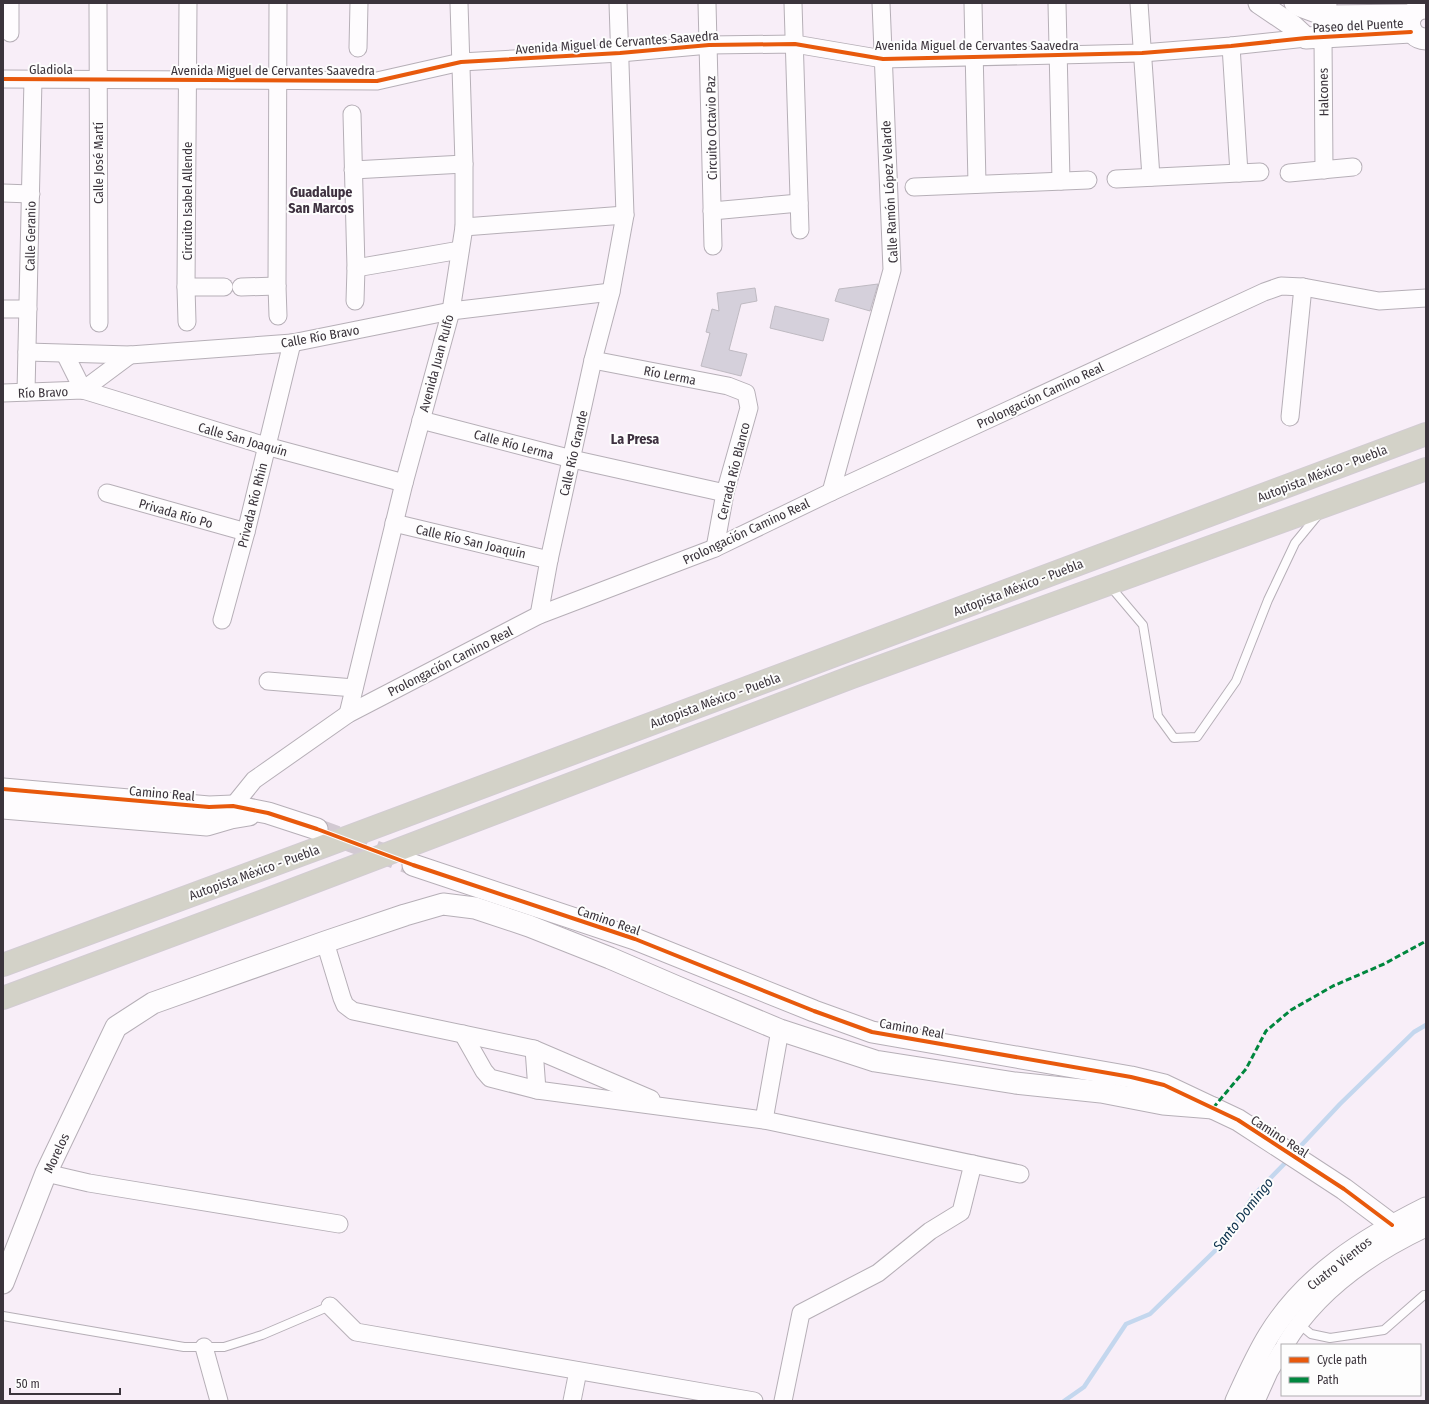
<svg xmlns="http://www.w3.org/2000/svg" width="1429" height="1404" viewBox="0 0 1429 1404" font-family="'Fira Sans Condensed',sans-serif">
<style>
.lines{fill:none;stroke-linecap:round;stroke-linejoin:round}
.stream{stroke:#c4d7ee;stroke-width:4.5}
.building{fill:#d5d0db;stroke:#bfbac2}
.tertiary-tunnel{stroke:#d2c9d2;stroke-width:21;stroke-dasharray:21 10;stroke-linecap:butt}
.service-casing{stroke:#b6afb7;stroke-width:10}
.minor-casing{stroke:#b6afb7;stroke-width:19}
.tertiary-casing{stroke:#b6afb7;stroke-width:23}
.motorway-casing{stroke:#d2ccd2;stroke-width:24}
.service{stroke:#fefcfe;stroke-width:8}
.minor{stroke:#fefcfe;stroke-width:17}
.tertiary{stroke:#fefcfe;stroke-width:21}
.motorway{stroke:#d3d2c8;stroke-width:22}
.quiet{stroke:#00873e;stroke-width:3;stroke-dasharray:6 3;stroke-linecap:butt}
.cycleway-casing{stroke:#fdfdfd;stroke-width:6}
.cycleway{stroke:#e8590c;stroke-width:4}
.labels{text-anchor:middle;stroke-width:4;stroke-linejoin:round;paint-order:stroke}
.street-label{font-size:13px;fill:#3b343c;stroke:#fdfdfd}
.neighbourhood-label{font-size:14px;font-weight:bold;fill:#3e3140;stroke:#fdfdfd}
.water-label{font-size:14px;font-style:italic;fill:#0a2f4b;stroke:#fdfdfd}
</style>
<rect width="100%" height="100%" fill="#f8eef8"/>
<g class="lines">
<g class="stream">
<path d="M1295 1152 1340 1104 1414 1032 1426 1025"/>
<path d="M1064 1401 1084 1387 1126 1324 1150 1314 1223 1243 1254 1195 1289 1159"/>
</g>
</g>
<g class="building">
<path d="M878 284 870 311 835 301 839 289Z"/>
<path d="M755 288 757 301 741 304 729 350 747 354 741 376 701 366 710 333 706 332 712 309 719 311 717 293Z"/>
<path d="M775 306 829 319 823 341 770 328Z"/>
</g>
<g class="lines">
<path class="tertiary-tunnel" d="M317 829 413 865"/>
<defs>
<g id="service">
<path d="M1110 586 1143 625 1158 716 1174 738 1197 737 1236 681 1268 600 1295 543 1318 515"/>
<path d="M3 1316 184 1347H224L262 1335 330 1306"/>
<path d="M1299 1324 1311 1334 1330 1338 1384 1330 1424 1295"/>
</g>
<g id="minor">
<path d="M10 3V33"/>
<path d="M98 3 99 323"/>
<path d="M278 3 277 286 278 316"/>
<path d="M707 3 713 246"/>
<path d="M793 3 800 230"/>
<path d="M973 3 977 184"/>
<path d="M1057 3 1061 181"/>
<path d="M1139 3 1151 177"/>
<path d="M1231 46 1239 173"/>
<path d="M358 48 359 3"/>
<path d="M3 79 377 81 461 62 620 53 709 45 795 44 883 59 1142 53 1231 46 1306 38"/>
<path d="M352 114 356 268 355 301"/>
<path d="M353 170 464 164"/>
<path d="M1324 170 1323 38 1327 16 1328 3"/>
<path d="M1289 173 1353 167"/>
<path d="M1116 179 1260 172"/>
<path d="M914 187 1088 180"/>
<path d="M3 193 31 194"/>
<path d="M712 211 799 203"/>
<path d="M464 227 625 215"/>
<path d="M356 268 460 250"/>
<path d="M186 287H224"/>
<path d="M241 287 277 286"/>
<path d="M3 309H28"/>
<path d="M187 322 186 287 188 3"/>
<path d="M27 352 130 355 292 343 451 311 611 292"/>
<path d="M65 354 83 390"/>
<path d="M593 360 728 386 746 393 749 408 725 493 715 548"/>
<path d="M83 390 130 355"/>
<path d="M26 392 33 79"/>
<path d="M3 393 83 390 266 446 404 483"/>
<path d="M1290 417 1303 287"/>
<path d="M421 420 572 459 725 493"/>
<path d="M831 492 892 270 881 3"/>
<path d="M107 493 246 532"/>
<path d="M394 523 549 560"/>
<path d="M539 615 549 560 593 360 611 292 625 215 618 3"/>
<path d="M222 620 246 532 292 343"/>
<path d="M268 681 354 688"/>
<path d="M348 714 404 483 451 311 464 227V164L459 3"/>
<path d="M232 818 233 806 254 780 348 714 539 615 715 548 831 492 1264 292 1281 286 1303 287 1379 301 1426 298"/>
<path d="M325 942 342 998 345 1005 353 1011 534 1049 651 1099"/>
<path d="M463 1034 484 1071 490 1078 537 1090 764 1120 1020 1174"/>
<path d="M534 1049 537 1090"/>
<path d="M764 1120 780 1030"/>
<path d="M46 1173 89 1183 339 1224"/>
<path d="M330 1306 356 1332 754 1401"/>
<path d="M1285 1345C1317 1291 1371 1254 1426 1228"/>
<path d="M204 1347 219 1401"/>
<path d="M572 1401 578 1371"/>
<path d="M783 1401 801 1313 878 1273 930 1231 961 1212 973 1164"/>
<path d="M1256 1401 1269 1372 1282 1350"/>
</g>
<g id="tertiary">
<path d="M1259 3 1293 26 1306 38 1411 32"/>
<path d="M1295 3 1300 6 1327 16 1412 15"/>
<path d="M1426 8C1404 8 1404 38 1426 39"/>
<path d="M3 789 209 807 233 806 268 813 317 829"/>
<path d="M3 808 207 825 231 818 249 815"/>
<path d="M413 865 635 939 814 1011 872 1032 1131 1077 1164 1085 1238 1120 1344 1189 1392 1225"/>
<path d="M3 1283 46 1173 116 1027 153 1003 325 942 405 915 443 904 475 908 529 926 610 958 675 986 780 1030 875 1061 1015 1083 1101 1092 1163 1104 1213 1108"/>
<path d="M1236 1401C1246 1379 1256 1356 1269 1335 1306 1275 1364 1239 1426 1208"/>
</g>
<g id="motorway">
<path d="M3 965 327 845 1426 434"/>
<path d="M3 998 282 894 852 677 1426 469"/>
</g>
</defs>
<use href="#service" class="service-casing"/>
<use href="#minor" class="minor-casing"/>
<use href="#tertiary" class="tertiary-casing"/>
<use href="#motorway" class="motorway-casing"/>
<use href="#service" class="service"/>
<use href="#minor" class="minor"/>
<use href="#tertiary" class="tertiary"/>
<use href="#motorway" class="motorway"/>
<path class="quiet" d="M1213 1108 1246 1069 1266 1031 1291 1010 1333 986 1384 964 1426 941"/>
<defs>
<g id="cycleway">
<path d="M3 79 377 81 461 62 620 53 709 45 795 44 883 59 1058 55 1142 53 1231 46 1306 38 1411 32"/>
<path d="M3 789 209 807 233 806 268 813 317 829 413 865 635 939 814 1011 872 1032 1131 1077 1164 1085 1238 1120 1344 1189 1392 1225"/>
</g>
</defs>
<use href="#cycleway" class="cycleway-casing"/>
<use href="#cycleway" class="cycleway"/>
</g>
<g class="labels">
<g class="street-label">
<text transform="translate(1358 25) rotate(-3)" y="5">Paseo del Puente</text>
<text transform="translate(617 42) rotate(-4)" y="5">Avenida Miguel de Cervantes Saavedra</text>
<text x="977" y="50">Avenida Miguel de Cervantes Saavedra</text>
<text x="51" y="74">Gladiola</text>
<text x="273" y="75">Avenida Miguel de Cervantes Saavedra</text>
<text transform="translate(1323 92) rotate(-91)" y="5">Halcones</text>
<text transform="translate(711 128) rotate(-91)" y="5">Circuito Octavio Paz</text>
<text transform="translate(98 163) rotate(-90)" y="5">Calle José Martí</text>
<text transform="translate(889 192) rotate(-93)" y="5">Calle Ramón López Velarde</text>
<text transform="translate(187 201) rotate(-90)" y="5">Circuito Isabel Allende</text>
<text transform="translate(30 236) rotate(-89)" y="5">Calle Geranio</text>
<text transform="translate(320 336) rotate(-10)" y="5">Calle Río Bravo</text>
<text transform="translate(436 363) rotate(-75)" y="5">Avenida Juan Rulfo</text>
<text transform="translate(670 375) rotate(11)" y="5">Río Lerma</text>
<text transform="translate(43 392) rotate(-2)" y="5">Río Bravo</text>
<text transform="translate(1040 395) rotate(-25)" y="5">Prolongación Camino Real</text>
<text transform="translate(243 439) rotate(16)" y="5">Calle San Joaquín</text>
<text transform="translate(514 444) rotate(15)" y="5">Calle Río Lerma</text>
<text transform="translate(573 453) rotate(-77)" y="5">Calle Río Grande</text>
<text transform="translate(733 471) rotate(-76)" y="5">Cerrada Río Blanco</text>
<text transform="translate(1322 473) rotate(-21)" y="5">Autopista México - Puebla</text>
<text transform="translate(252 505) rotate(-76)" y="5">Privada Río Rhin</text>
<text transform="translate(176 513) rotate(16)" y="5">Privada Río Po</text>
<text transform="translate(746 531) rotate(-25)" y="5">Prolongación Camino Real</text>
<text transform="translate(471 541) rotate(13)" y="5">Calle Río San Joaquín</text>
<text transform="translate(1018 587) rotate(-21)" y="5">Autopista México - Puebla</text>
<text transform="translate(450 661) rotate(-27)" y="5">Prolongación Camino Real</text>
<text transform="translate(715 700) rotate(-20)" y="5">Autopista México - Puebla</text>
<text transform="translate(162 793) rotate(5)" y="5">Camino Real</text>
<text transform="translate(254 872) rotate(-20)" y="5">Autopista México - Puebla</text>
<text transform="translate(609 920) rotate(19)" y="5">Camino Real</text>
<text transform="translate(912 1028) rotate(10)" y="5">Camino Real</text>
<text transform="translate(1280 1136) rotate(33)" y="5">Camino Real</text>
<text transform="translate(56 1153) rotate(-65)" y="5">Morelos</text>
<text transform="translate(1339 1263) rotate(-38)" y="5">Cuatro Vientos</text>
</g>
<g class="neighbourhood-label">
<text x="321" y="197">Guadalupe<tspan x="321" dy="16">San Marcos</tspan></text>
<text x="635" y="444">La Presa</text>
</g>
<g class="water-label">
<text transform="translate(1243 1214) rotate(-52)" y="5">Santo Domingo</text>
</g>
</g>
<rect width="1429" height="1404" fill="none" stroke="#3b343c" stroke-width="8"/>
<rect x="1281" y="1344" width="140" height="52" fill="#fdfdfd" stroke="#afadb0"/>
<rect x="1289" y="1357" width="20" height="6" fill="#e8590c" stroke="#afadb0"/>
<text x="1317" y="1364" font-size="12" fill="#3b343c">Cycle path</text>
<rect x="1289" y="1377" width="20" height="6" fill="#00873e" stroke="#afadb0"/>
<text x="1317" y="1384" font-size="12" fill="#3b343c">Path</text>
<path d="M10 1388v6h110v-6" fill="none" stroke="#3b343c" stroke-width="2"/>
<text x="16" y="1388" font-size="12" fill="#3b343c" stroke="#fdfdfd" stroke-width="3" paint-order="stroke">50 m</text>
</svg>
